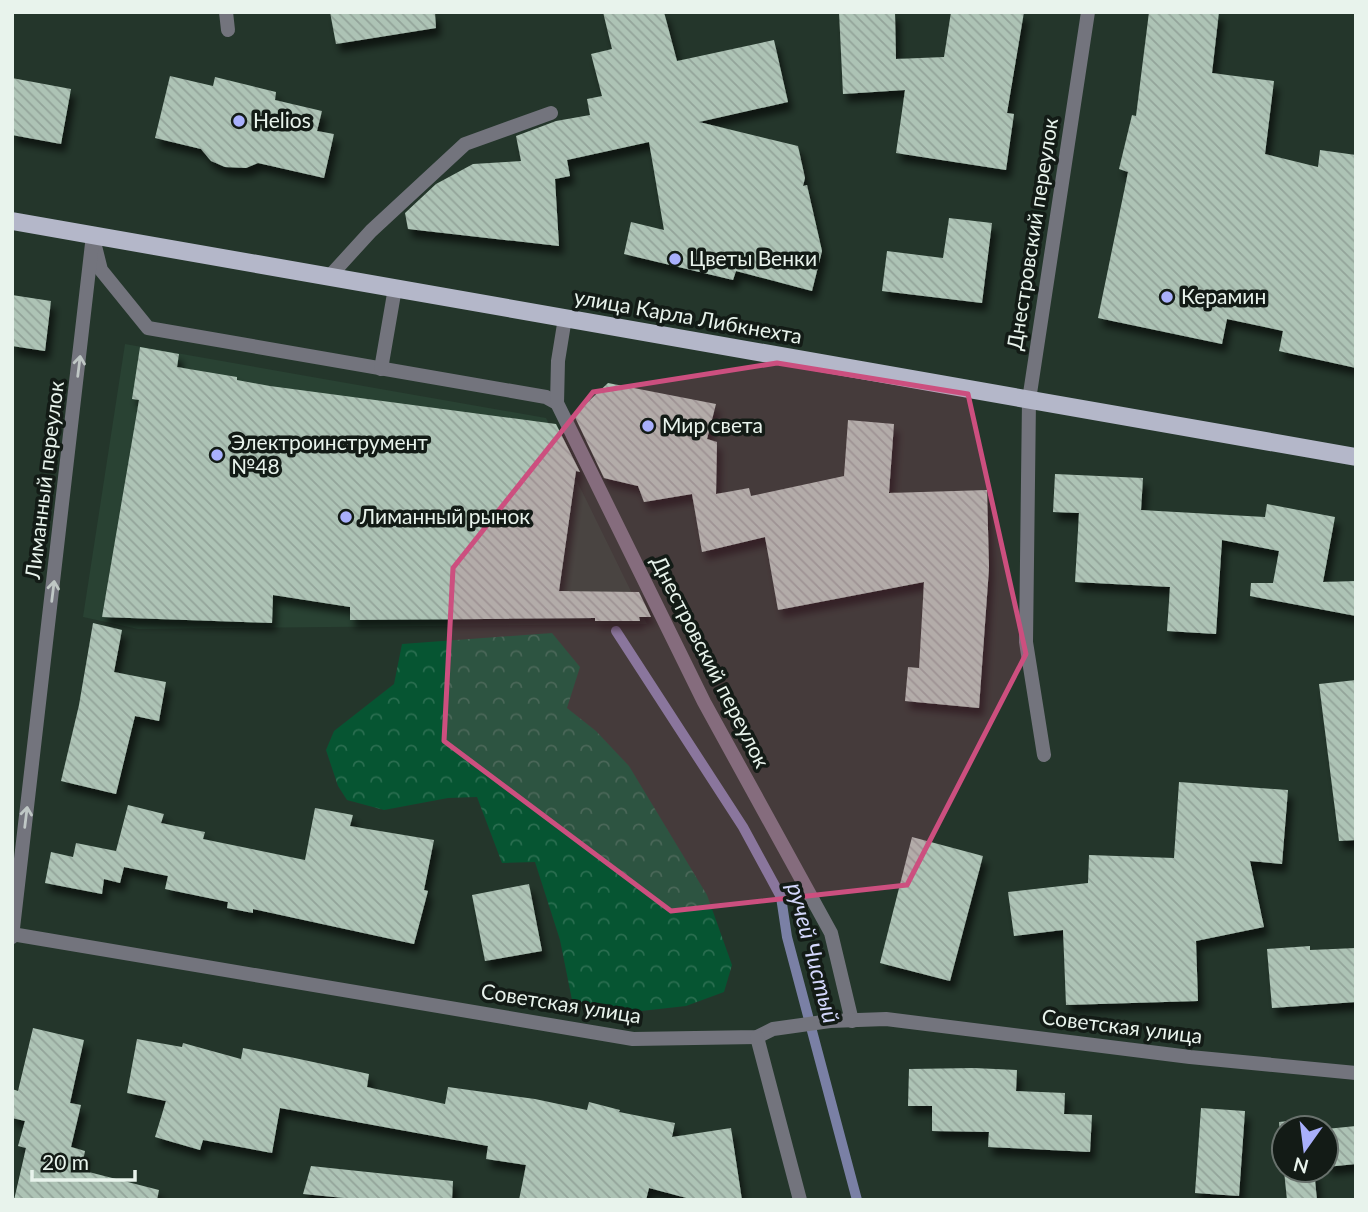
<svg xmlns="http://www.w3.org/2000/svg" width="1368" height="1212" viewBox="0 0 1368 1212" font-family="Lato,sans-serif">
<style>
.built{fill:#294233}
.forest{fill:url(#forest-crowns)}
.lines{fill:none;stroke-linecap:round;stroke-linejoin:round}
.stream{stroke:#7a80a5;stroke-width:10}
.building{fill:url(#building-back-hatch);filter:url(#shadow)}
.lane{stroke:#73747d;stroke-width:14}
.street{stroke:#73747d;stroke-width:14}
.primary{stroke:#b4b7c9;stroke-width:18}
.oneway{stroke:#bfc7c5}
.marked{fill:#cc4f7f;fill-opacity:0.2;stroke:#cc4f7f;stroke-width:5;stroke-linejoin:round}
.poi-dot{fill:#a9b0fc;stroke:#131b16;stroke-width:2.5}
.labels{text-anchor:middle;stroke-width:7;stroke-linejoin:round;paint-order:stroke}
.poi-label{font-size:21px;fill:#e8f3ec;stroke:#131b16;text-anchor:start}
.street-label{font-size:21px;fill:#e8f3ec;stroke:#131b16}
.water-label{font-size:23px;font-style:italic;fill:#d3d7fb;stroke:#131b16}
</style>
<defs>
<pattern id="forest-crowns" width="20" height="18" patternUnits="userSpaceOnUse" patternTransform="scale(1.75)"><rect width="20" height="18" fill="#065532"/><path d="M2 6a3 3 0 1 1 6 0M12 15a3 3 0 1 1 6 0" fill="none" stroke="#2a6e50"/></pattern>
<pattern id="building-back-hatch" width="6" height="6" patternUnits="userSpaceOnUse" patternTransform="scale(1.75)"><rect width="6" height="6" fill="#adc3b5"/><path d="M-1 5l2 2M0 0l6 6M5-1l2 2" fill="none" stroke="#93a49a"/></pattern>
<filter id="shadow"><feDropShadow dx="4.5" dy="8" stdDeviation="3.5" flood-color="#0009"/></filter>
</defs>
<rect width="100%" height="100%" fill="#24362b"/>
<path class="built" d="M125 344 546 418 647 624 138 629 83 617Z"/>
<path class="forest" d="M552 633 580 667 567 708 596 731 629 766 707 895 732 965 724 992 686 1006 623 1013 572 1000 560 940 535 862 502 863 477 797 448 798 384 810 347 800 338 786 326 750 334 731 394 684 402 644Z"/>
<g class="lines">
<path class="stream" d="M616 631 743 827 781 897 787 937 857 1200"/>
</g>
<g class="building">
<path d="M330 12H435L436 28 336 44Z"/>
<path d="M603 12H664L677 61 774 40 788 102 699 122 798 146 805 178 803 186 807 185 822 251 812 291 736 271 733 280 624 254 631 222 664 230 649 142 567 160 570 176 555 179 559 246 408 229 405 213 436 184 473 164 521 161 516 136 556 121 590 115 587 99 602 96 591 54 612 49Z"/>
<path d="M839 12H895L896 59 944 57 951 12H1024L1007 113 1014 114 1006 170 896 153 905 90 843 94Z"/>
<path d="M1149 12H1219L1212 73 1274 81 1265 154 1318 167 1320 150 1356 155V368L1279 351 1283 331 1227 319 1222 344 1098 318 1128 172 1119 169 1132 115 1136 116Z"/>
<path d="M170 76 213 86 215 77 276 92 275 100 322 111 317 131 334 134 324 178 258 163 246 168 225 167 211 161 201 149 155 138Z"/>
<path d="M12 78 71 89 61 144 12 135Z"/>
<path d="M949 218 992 223 982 303 882 291 887 251 943 258Z"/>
<path d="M12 295 51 301 45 351 12 346Z"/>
<path d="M140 347 179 354 177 367 237 377V380L270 386 556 424 580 472 576 471 559 591 639 592 651 617H639L640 621H595V618L350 620V607L273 595 272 623 102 617 139 400 132 399Z"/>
<path d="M608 383 716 404 707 439 717 442 716 494 749 488 751 496 844 476 848 420 894 424 889 493 987 490 989 568 979 708 905 701 908 667 919 668 924 582 778 610 765 537 702 552 692 494 644 502 638 486 604 478 574 415Z"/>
<path d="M1055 474 1143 478 1141 510 1265 517 1267 504 1335 517 1323 582 1356 581V616L1250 596 1251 583H1273L1279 551 1222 540 1216 634 1167 631 1170 587 1075 582 1079 513 1053 512Z"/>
<path d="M93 623 122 630 114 672 166 682 159 721 135 716 116 794 61 781 79 705Z"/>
<path d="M1356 680V840L1339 841 1319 684Z"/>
<path d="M1179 782 1288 790 1282 864 1250 861 1264 927 1196 941 1198 1001 1066 1005 1063 930 1014 936 1008 892 1088 883 1089 855 1174 858Z"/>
<path d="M128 805 164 814 161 823 205 832 203 839 305 860 315 808 353 815 350 826 434 840 424 890 428 891 414 944 253 909V913L227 908 228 902 165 889 168 876 124 867 120 883 104 879 102 894 45 883 51 852 73 857 76 843 116 851Z"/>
<path d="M912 837 983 856 950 981 880 963Z"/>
<path d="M529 884 542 951 485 961 472 895Z"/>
<path d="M1310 946V950L1356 948V1002L1272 1008 1267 949Z"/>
<path d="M33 1028 84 1040 70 1103 81 1105 71 1147 85 1151 81 1170 159 1190 157 1200H14L26 1148 18 1146 25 1121 12 1118V1089L18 1091Z"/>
<path d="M137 1039 182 1047 183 1043 241 1059 243 1048 290 1057 369 1074 367 1087 445 1104 448 1087 535 1099 587 1110 589 1102 620 1110 619 1112 675 1123 672 1137 731 1128 742 1200H694L649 1188 646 1200H519L526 1165 486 1159 488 1146 280 1108 272 1153 203 1140 200 1150 155 1137 166 1101 127 1093Z"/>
<path d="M974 1068 1017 1070 1016 1091 1065 1093 1064 1114 1092 1115 1090 1152 988 1147 989 1132 932 1131V1106H908L909 1069Z"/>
<path d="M1201 1108 1245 1111 1239 1196 1195 1193Z"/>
<path d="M1308 1119 1309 1128H1284V1170H1314L1317 1200H1287L1279 1122Z"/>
<path d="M1356 1126V1164L1326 1167V1129Z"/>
<path d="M311 1166 453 1181 452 1200H365L303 1194Z"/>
</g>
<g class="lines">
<g class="lane">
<path d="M226 12 228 30"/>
<path d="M93 238 101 270 148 328 546 397 557 403"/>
<path d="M329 277 371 231 465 144 551 113"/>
<path d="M381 369 395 288"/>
<path d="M1029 400 1026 642 1044 755"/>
</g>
<g class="street">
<path d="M565 318 558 361 557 403 704 702 831 933 852 1021"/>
<path d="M1029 400 1088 12"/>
<path d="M12 934 633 1039 757 1037 773 1029 830 1021 886 1019 1190 1057 1356 1073"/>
<path d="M12 937 93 235"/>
<path d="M757 1037 800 1200"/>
</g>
<path class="primary" d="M12 221 1356 457"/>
</g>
<defs><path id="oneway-shaft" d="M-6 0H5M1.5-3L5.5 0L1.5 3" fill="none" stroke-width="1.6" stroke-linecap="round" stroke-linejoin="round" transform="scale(1.75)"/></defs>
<g class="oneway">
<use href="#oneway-shaft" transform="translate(79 366) rotate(-83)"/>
<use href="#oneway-shaft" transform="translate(53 591) rotate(-83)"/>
<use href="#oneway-shaft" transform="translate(26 817) rotate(-83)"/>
</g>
<path class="marked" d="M777 363 968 394 1026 654 907 885 671 911 444 741 453 568 593 392Z"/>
<g class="poi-dot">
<circle cx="239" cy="121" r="7"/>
<circle cx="675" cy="259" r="7"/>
<circle cx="1167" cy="297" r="7"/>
<circle cx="648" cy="426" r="7"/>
<circle cx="217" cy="455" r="7"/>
<circle cx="346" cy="517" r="7"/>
</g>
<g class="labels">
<g class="poi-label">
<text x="253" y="128">Helios</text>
<text x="689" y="266">Цветы Венки</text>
<text x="1181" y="304">Керамин</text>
<text x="662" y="433">Мир света</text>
<text x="231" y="450">Электроинструмент<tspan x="231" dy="24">№48</tspan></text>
<text x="360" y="524">Лиманный рынок</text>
</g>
<g class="street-label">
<text transform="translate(1033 234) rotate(-81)" y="7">Днестровский переулок</text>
<text transform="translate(688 317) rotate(10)" y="7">улица Карла Либкнехта</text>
<text transform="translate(45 480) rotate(-83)" y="7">Лиманный переулок</text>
<text transform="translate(710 662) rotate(63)" y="7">Днестровский переулок</text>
<text transform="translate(561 1004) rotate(9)" y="7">Советская улица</text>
<text transform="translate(1122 1027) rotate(7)" y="7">Советская улица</text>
</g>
<g class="water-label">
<text transform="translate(813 953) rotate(75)" y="8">ручей Чистый</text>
</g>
</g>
<rect width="1368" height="1212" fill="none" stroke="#e8f3ec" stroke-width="28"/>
<g transform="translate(1305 1149) rotate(194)"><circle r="33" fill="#131b16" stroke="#68716c" stroke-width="2"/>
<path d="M0-5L12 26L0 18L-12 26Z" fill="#a9b0fc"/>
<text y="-10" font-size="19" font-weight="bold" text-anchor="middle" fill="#e8f3ec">N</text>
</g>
<path d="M32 1170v10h103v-10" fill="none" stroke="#e8f3ec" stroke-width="3.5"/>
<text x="42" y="1170" font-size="21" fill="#e8f3ec" stroke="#131b16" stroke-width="5" paint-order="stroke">20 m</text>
</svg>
